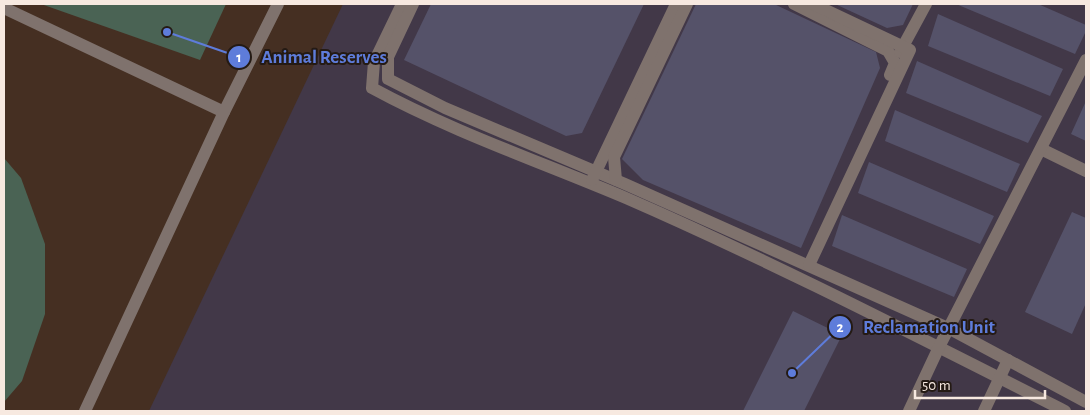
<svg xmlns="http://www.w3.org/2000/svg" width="1090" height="415" viewBox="0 0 1090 415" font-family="'Alegreya Sans',sans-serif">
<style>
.commercial{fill:#423848}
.green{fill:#4a6354}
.building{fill:#555269}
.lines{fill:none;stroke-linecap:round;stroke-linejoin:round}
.minor{stroke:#7f726d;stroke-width:12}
.leader{fill:none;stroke:#5e7cda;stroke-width:2}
.callout-dot{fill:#5e7cda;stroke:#241a14;stroke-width:2}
.mark-label{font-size:15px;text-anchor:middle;font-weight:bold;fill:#fff}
.callout-label{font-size:19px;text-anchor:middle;font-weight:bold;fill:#5e7cda;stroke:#241a14;stroke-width:4;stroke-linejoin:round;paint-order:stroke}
</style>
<rect width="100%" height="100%" fill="#452f22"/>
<path class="commercial" d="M343 4H1086V411H149Z"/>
<g class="green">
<path d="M41 4H226L200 60Z"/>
<path d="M4 158 21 178 45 244V314L22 381 4 402Z"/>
</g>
<g class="building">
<path d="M431 4H644L582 133 566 136 404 60Z"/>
<path d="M696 4H774L876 52 880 68 801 248 643 180 622 159Z"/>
<path d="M835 4H913L903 25 887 28Z"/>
<path d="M956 4H1038L1086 25V31L1075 54Z"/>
<path d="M938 14 1063 69 1050 96 928 46Z"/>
<path d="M917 61 1042 116 1028 143 906 93Z"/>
<path d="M1086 101V141L1071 134Z"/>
<path d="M895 110 1020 164 1007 192 885 141Z"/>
<path d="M869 162 994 216 980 244 858 193Z"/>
<path d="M1072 212 1086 218V303L1072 334 1025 312Z"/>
<path d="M842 215 967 269 954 297 832 246Z"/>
<path d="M793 311 842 335 804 411H743Z"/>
</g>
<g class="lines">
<g class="minor">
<path d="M402 4 374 62 372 88C453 132 541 162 626 198 775 263 920 338 1065 411"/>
<path d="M413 4 388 57V79L445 108 625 184 950 329 1086 402"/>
<path d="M794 4 888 51 895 63 890 75"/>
<path d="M4 8 224 112"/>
<path d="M900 52 926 4"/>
<path d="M1041 149 1086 171"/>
<path d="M592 180 676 4"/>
<path d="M616 180 614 157 687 4"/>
<path d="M809 265 910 50 813 4"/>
<path d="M85 411 224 112 278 4"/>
<path d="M909 411 939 347 1086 60"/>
<path d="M984 411 1008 360"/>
</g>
</g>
<path class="leader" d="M167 32L239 57M792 373L840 327"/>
<g class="callout-dot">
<circle cx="167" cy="32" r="5"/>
<circle cx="792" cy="373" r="5"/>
<circle cx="239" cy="57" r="12"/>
<circle cx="840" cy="327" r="12"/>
</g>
<g class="mark-label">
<text x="239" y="62">1</text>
<text x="840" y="332">2</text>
</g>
<g class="callout-label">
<text x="324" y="63">Animal Reserves</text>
<text x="929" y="333">Reclamation Unit</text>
</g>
<rect width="1090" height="415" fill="none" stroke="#f7e9e0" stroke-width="10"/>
<path d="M915 390v8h130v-8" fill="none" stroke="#f7e9e0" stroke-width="2.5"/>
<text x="922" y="390" font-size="15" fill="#f7e9e0" stroke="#241a14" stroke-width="4" paint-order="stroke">50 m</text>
</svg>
